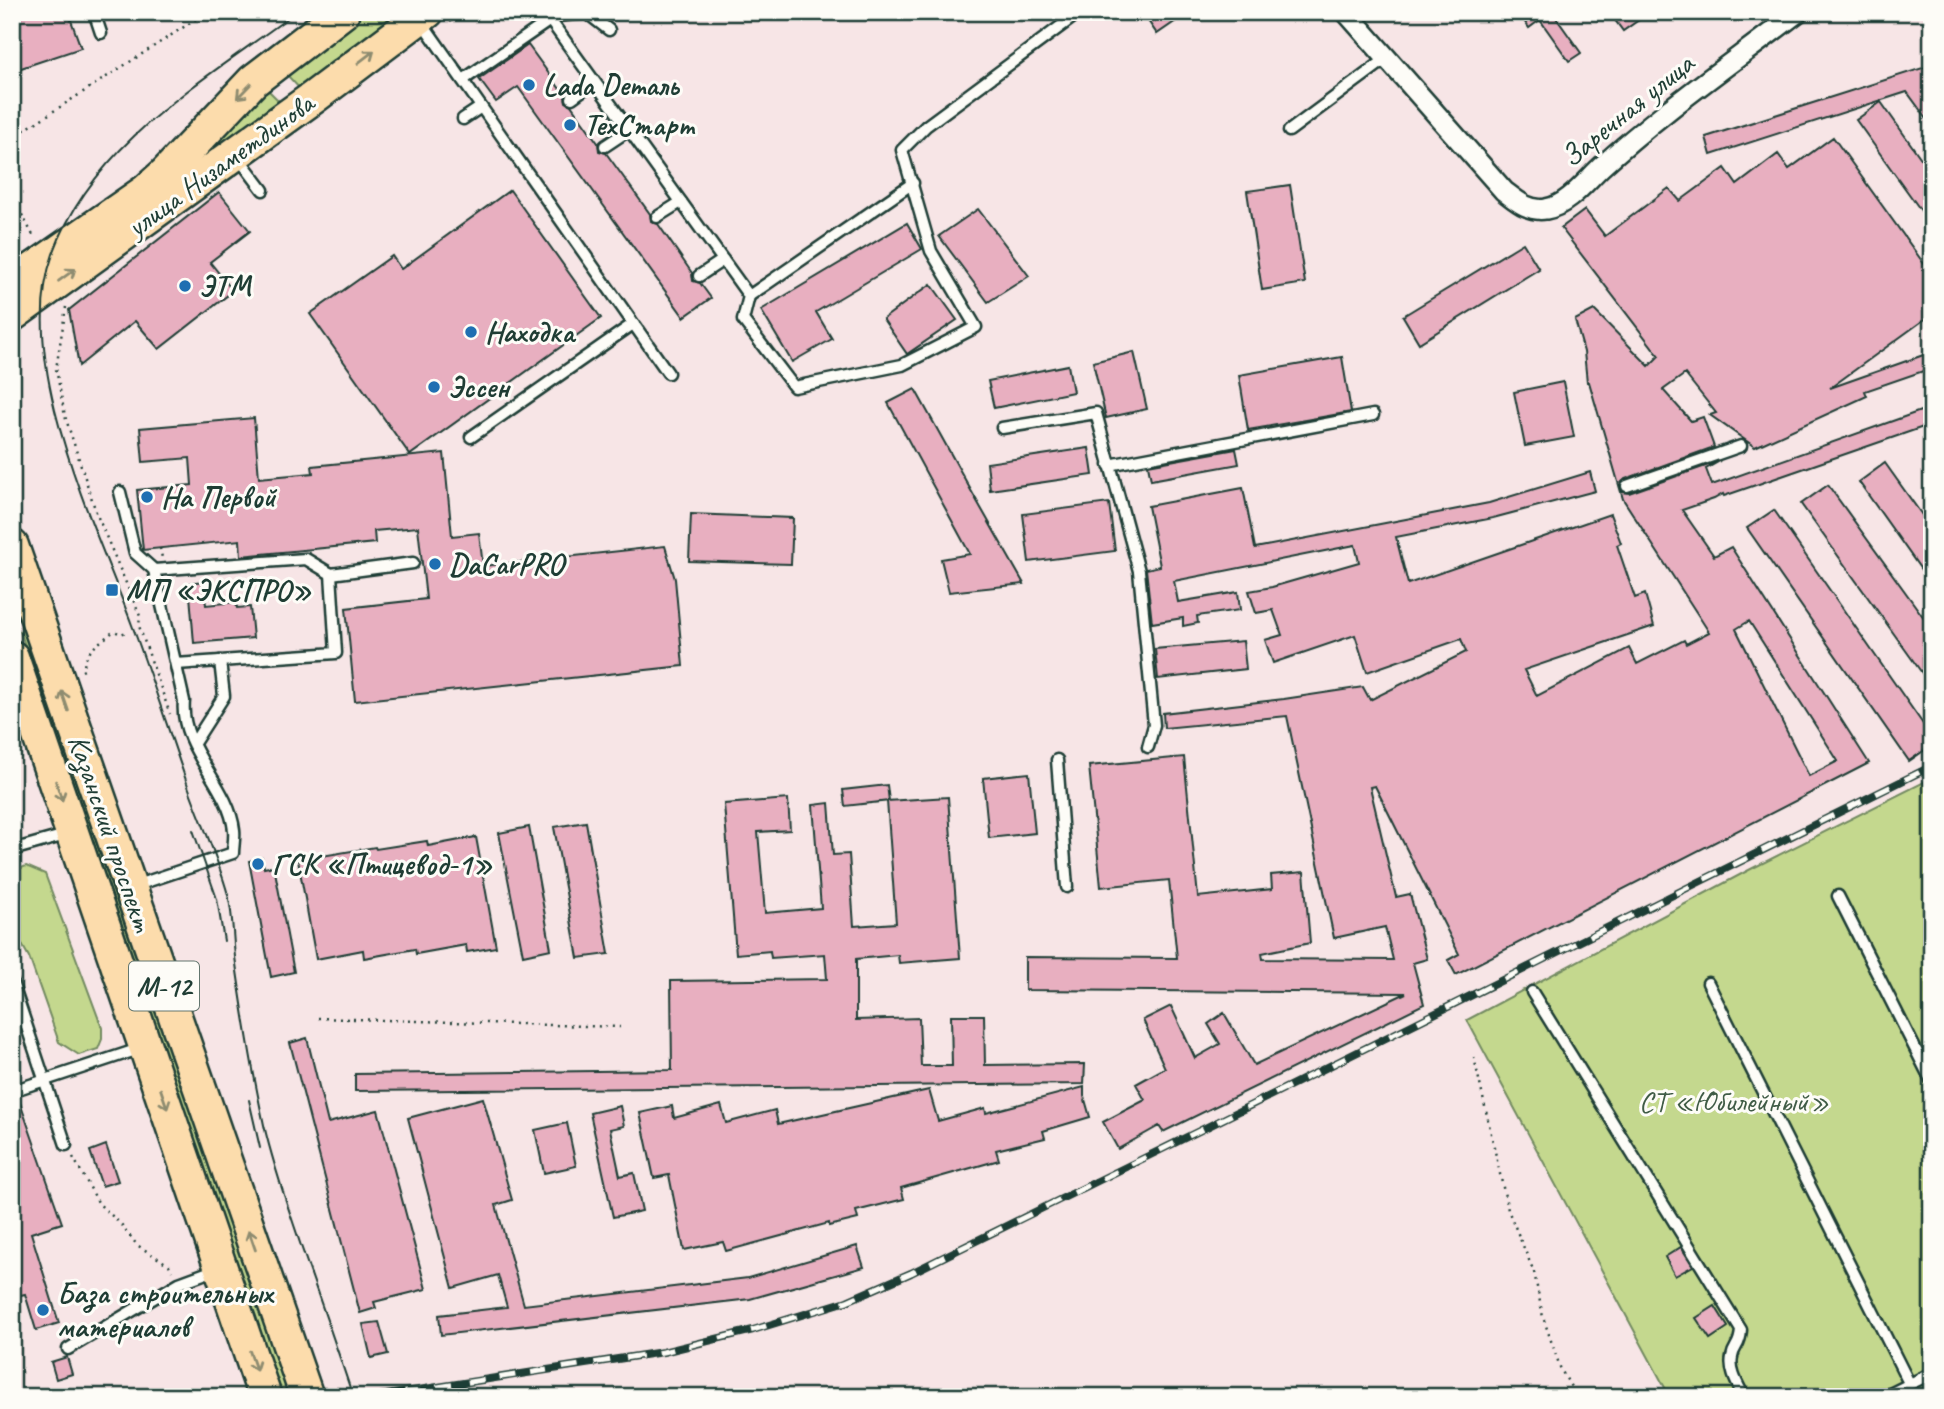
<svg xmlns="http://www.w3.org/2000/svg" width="1944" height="1409" viewBox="0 0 1944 1409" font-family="Caveat,sans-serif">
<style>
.green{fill:#c4d88e;stroke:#728a61;stroke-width:2}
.building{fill:#e8afc0;stroke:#1f3d34;stroke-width:2;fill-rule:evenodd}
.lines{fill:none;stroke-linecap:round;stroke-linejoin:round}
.lane-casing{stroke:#1f3d34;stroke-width:15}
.street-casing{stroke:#1f3d34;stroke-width:24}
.primary-casing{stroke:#1f3d34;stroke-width:37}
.path{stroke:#1f3d34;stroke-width:2.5;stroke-dasharray:2 5;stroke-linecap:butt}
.lane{stroke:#fdfcf7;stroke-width:10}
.street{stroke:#fdfcf7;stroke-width:19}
.primary{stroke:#fcdcac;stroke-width:32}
.tram{stroke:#1f3d34;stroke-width:2}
.rail-casing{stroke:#1f3d34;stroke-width:8}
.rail{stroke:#fdfcf7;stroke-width:5;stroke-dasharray:16;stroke-linecap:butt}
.oneway{stroke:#8e8c70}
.poi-dot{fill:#1f6fb2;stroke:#fdfcf7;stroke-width:2.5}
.labels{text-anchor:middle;stroke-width:6;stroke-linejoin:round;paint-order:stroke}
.shield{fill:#fdfcf7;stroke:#62766e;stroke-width:2}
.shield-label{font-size:28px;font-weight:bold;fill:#1f3d34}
.poi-label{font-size:30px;font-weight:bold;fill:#1f3d34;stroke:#fdfcf7;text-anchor:start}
.street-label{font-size:30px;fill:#1f3d34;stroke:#fdfcf7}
.park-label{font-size:30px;fill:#405c46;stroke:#fdfcf7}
</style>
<rect width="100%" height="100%" fill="#f7e5e6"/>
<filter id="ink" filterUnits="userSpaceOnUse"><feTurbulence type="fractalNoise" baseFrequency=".0143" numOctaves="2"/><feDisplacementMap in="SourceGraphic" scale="14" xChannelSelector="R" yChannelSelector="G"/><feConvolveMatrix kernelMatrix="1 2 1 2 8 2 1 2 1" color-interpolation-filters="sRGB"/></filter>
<g filter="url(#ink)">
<g class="green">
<path d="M363 12H413L300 89 287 75 289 67Z"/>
<path d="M269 82V91L281 103 54 270Z"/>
<path d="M29 628 289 1397H279L20 631Z"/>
<path d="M1932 778V1397H1670L1467 1020 1749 870Z"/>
<path d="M26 866 45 874 102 1028V1039L98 1049 79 1055 59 1042 29 957 16 934 12 932V872Z"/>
</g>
<g class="building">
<path d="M12 12H68L81 48 12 71Z"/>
<path d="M1142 12H1170L1176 21 1157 34Z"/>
<path d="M1518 12H1552L1581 53 1569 61 1540 20 1529 28Z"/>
<path d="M1609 12H1650L1623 31Z"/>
<path d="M528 45 565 96 566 102 571 105 598 143 599 151 606 153 650 214 651 221 658 224 692 273 693 281 700 283 711 298 684 317 518 87 496 102 479 79Z"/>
<path d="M1932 65V126L1907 92 1711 155 1706 137Z"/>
<path d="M1881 102 1932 174V226L1856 120Z"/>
<path d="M1833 137 1932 275V314L1830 388 1932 352V368L1865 391 1867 396 1755 447 1710 415 1716 413 1685 374 1663 390 1691 421 1703 417 1714 447 1625 479 1620 485 1623 492 1629 493 1720 461 1706 469 1712 485 1932 407V424L1724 496 1723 494 1714 499 1682 510 1714 556 1731 547 1869 763 1456 975 1448 960 1459 954 1375 786 1370 787 1396 897 1410 894 1427 959 1413 963 1424 1004 1163 1132 1159 1126 1118 1149 1103 1122 1145 1100 1136 1084 1165 1068 1143 1020 1171 1006 1195 1058 1220 1044 1208 1024 1224 1013 1254 1065 1406 993 1025 990V957L1177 958 1169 880 1101 887 1089 766 1184 757 1198 897 1272 889 1271 875 1304 872 1310 943 1262 953 1263 959 1393 960 1385 927 1334 938 1287 716 1164 728 1163 713 1284 699 1363 687 1370 700 1466 652 1461 639 1367 672 1355 635 1273 663 1265 640 1282 635 1273 610 1256 613 1249 591 1272 587 1359 562 1355 545 1174 581 1178 602 1238 592 1240 610 1197 616 1198 623 1183 626V618L1152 623 1146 569 1160 566 1148 506 1243 488 1255 548 1489 503 1590 472 1595 491 1493 518 1396 537 1408 584 1610 514 1621 543 1617 545 1635 598 1645 594 1654 626 1524 670 1537 696 1629 648 1637 664 1684 640 1686 644 1709 632 1623 499 1589 382H1587L1584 352 1575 320 1594 310 1649 366 1659 356 1561 228 1585 210 1605 236 1669 188 1680 201 1725 168 1737 185 1778 154 1789 169ZM1749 621 1838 761 1809 776 1736 629Z"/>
<path d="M1290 185 1305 283 1262 290 1247 191Z"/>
<path d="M510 190 601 318 410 455 310 314 392 256 401 269Z"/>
<path d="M219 192 250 231 210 262 233 291 159 349 135 321 79 366 69 310Z"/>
<path d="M978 209 1029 276 988 302 939 236Z"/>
<path d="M907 223 922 249 816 312 832 339 792 362 761 310Z"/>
<path d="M1523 243 1539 269 1419 343 1403 316Z"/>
<path d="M931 284 957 320 907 354 883 319Z"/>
<path d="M1134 352 1147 409 1106 418 1093 362Z"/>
<path d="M1342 357 1351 412 1248 430 1239 375Z"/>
<path d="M1068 365 1073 392 994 408 988 381Z"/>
<path d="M1563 382 1574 437 1525 446 1514 392Z"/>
<path d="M915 389 973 494 1024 584 949 592 941 559 970 554 888 403Z"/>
<path d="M254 418 259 478 313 473 312 466 444 453 452 536 479 533 483 566 665 546 675 579 683 666 355 701 346 608 426 599 418 527 374 531 375 543 241 556 240 540 143 550 137 490 192 485 190 458 143 462 140 428Z"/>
<path d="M1089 448 1093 475 990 490 987 463Z"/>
<path d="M1236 449 1239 464 1151 480 1148 465Z"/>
<path d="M1885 463 1932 529V585L1859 482Z"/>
<path d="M1828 485 1932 629V687L1801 504Z"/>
<path d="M1109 503 1115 551 1029 562 1023 514Z"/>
<path d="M1774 510 1932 737V745L1909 761 1747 528Z"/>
<path d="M691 514 793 518 791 564 689 561Z"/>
<path d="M203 581 206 605 236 602 237 608 250 607 253 638 194 643 189 583Z"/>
<path d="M1243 641 1246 669 1158 679 1155 649Z"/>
<path d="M1029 773 1035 833 989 838 983 778Z"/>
<path d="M887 785 889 801 845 806 843 790Z"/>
<path d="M948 797 960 958 899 963 898 955 856 959V1020L919 1018 921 1066H952L951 1015H984L985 1065 1085 1064 1084 1084 355 1091V1074L672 1070 671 981 827 979 825 954 771 958 770 951 736 954 724 804 788 799 790 830 758 832 765 913 821 908 813 805 829 803 833 855 849 854 854 926 896 923 887 801Z"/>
<path d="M586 822 609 954 578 958 554 827Z"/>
<path d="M529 827 551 949 523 955 499 833Z"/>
<path d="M476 837 496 947 467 952 466 945 416 954 415 949 364 958 363 950 316 959 298 860 375 847 376 849 427 841 428 846Z"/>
<path d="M262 858 264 868 274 866 294 972 271 977 249 861Z"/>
<path d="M307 1038 328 1123 378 1110 426 1289 374 1302 376 1308 360 1313 290 1043Z"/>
<path d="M1084 1087V1096L1090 1117 1043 1131 1045 1138 996 1150 999 1160 901 1188 904 1199 856 1211 858 1219 829 1226V1223L726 1251 723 1242 684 1250 669 1175 654 1178 640 1113 672 1106 674 1118 721 1105 726 1123 775 1110 778 1124 929 1090 938 1121 985 1108 986 1113Z"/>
<path d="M18 1097 62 1223 31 1233 59 1323 36 1330 25 1294 12 1297V1098Z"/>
<path d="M483 1098 512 1200 496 1205 524 1305 748 1278 857 1246 864 1267 750 1299 441 1335 439 1315 507 1307 498 1275 453 1288 408 1118Z"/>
<path d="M620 1106 624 1126 610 1129 620 1176 634 1173 642 1211 613 1217 590 1113Z"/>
<path d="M567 1123 576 1166 544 1173 535 1130Z"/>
<path d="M106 1145 118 1181 102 1186 90 1151Z"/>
<path d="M1681 1247 1693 1266 1675 1276 1665 1257Z"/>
<path d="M1715 1306 1728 1327 1710 1339 1696 1318Z"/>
<path d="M379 1322 388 1354 371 1358 363 1324Z"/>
<path d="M67 1357 72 1374 56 1379 51 1362Z"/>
</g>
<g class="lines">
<defs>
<g id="lane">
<path d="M94 12 101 33"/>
<path d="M550 20 749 296 913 183"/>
<path d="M421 21 668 373"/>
<path d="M463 80 556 16 587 13 609 30"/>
<path d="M572 98 594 82"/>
<path d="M463 119 481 107"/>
<path d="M1289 131 1386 59"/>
<path d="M605 146 629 130"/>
<path d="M238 157 263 190"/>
<path d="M657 217 681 202"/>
<path d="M699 276 723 260"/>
<path d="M749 296 743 320 794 387 902 365 976 327 931 251 902 150 926 126 1080 12"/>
<path d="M1002 428 1096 413 1139 571 1154 725 1148 747"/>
<path d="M471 437 633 324"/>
<path d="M1109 465 1373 415"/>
<path d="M1627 486 1741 446"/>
<path d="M120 492 135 553 154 570 184 701C179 748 229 785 234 830 235 838 233 846 233 853L134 886"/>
<path d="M154 570 306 559 331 574 413 563"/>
<path d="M176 664 336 653 331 574"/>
<path d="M194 743 224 696 220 661"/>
<path d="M1057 760 1067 887"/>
<path d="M12 850 69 834"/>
<path d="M1838 896 1932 1082"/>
<path d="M12 982 66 1145"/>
<path d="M1708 983 1909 1383"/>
<path d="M1532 992 1741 1330C1740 1347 1734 1345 1732 1357 1729 1371 1738 1385 1744 1397"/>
<path d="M12 1091 142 1048"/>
<path d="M68 1349 179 1283 217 1269"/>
<path d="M1884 1397 1932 1373"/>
</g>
<path id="street" d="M1346 12 1504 191C1517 201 1529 212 1546 209 1567 206 1586 181 1601 167 1662 111 1732 63 1798 12"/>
<g id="primary">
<path d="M12 284 146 191 165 174 253 81 343 12"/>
<path d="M12 315 314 97 427 12"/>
<path d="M12 546 307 1397"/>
<path d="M12 657 265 1397"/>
</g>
</defs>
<use href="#lane" class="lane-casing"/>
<use href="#street" class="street-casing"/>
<use href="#primary" class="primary-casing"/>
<g class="path">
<path d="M450 22 462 12"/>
<path d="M12 138 207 12"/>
<path d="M12 196 35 239"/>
<path d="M66 307 56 369 65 416 97 515 140 616 139 626 170 714"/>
<path d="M160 548 162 558"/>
<path d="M82 671 84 670C83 651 101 642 114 631L121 634 126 632"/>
<path d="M12 905 14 929 12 931"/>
<path d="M318 1018 620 1027"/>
<path d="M1474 1057 1508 1210 1534 1272 1543 1317 1561 1370 1577 1397"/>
<path d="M73 1157 99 1204 121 1224 137 1245 169 1265 172 1271"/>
</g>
<use href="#lane" class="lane"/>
<use href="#street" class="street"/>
<use href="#primary" class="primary"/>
<g class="tram">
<path d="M296 12C206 79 93 143 53 254 14 362 94 523 132 625 152 678 169 732 188 786 201 822 218 858 228 895 233 915 233 937 235 957 243 1013 252 1070 264 1125 273 1165 287 1204 300 1243 318 1294 336 1345 353 1397"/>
<path d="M193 830 217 899 224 941"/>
<path d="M249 1100 260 1148"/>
</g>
<defs>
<path id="rail" d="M373 1397 663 1352 753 1330 847 1301 911 1273 1203 1129 1932 766"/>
</defs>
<use href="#rail" class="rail-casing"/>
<use href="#rail" class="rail"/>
</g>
<defs><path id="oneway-shaft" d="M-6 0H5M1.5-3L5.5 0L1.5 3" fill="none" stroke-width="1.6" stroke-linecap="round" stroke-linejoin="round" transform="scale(1.75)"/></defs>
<g class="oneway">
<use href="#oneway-shaft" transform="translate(366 57) rotate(-37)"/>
<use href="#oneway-shaft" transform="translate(244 91) rotate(134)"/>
<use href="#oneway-shaft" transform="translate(67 275) rotate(-36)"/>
<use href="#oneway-shaft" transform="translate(65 701) rotate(-109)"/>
<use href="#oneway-shaft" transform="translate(59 791) rotate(71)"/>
<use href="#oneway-shaft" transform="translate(164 1099) rotate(71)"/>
<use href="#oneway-shaft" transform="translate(252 1240) rotate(-109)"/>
<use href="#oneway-shaft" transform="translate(253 1361) rotate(71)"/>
</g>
</g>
<g class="poi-dot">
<circle cx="529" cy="85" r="7"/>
<circle cx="570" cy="125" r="7"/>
<circle cx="185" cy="286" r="7"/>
<circle cx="471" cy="332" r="7"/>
<circle cx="434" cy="387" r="7"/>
<circle cx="147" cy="497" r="7"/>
<circle cx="435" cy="564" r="7"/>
<rect x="105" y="583" width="14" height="14" rx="3.5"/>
<circle cx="258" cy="864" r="7"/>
<circle cx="43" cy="1310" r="7"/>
</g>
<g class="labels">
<rect class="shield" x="129" y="961.5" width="70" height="49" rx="5"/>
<g class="shield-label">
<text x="164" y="996">М-12</text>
</g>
<g class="poi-label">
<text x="543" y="95">Lada Dеталь</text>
<text x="584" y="135">ТехСтарт</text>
<text x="199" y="296">ЭТМ</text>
<text x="485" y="342">Находка</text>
<text x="448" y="397">Эссен</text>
<text x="161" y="507">На Первой</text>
<text x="449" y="574">DaCarPRO</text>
<text x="126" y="600">МП «ЭКСПРО»</text>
<text x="272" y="874">ГСК «Птицевод-1»</text>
<text x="57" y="1303">База строительных<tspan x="57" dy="34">материалов</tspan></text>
</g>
<g class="street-label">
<text transform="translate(1627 110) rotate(-39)" y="10">Заречная улица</text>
<text transform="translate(220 165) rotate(-36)" y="10">улица Низаметдинова</text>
<text transform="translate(111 833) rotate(71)" y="10">Казанский проспект</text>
</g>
<g class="park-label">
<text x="1734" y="1111">СТ «Юбилейный»</text>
</g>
</g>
<rect width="1944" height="1409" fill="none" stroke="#fdfcf7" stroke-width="42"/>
<rect x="21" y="21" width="1902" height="1367" fill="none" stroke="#1f3d34" stroke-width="2.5" filter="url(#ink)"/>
</svg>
